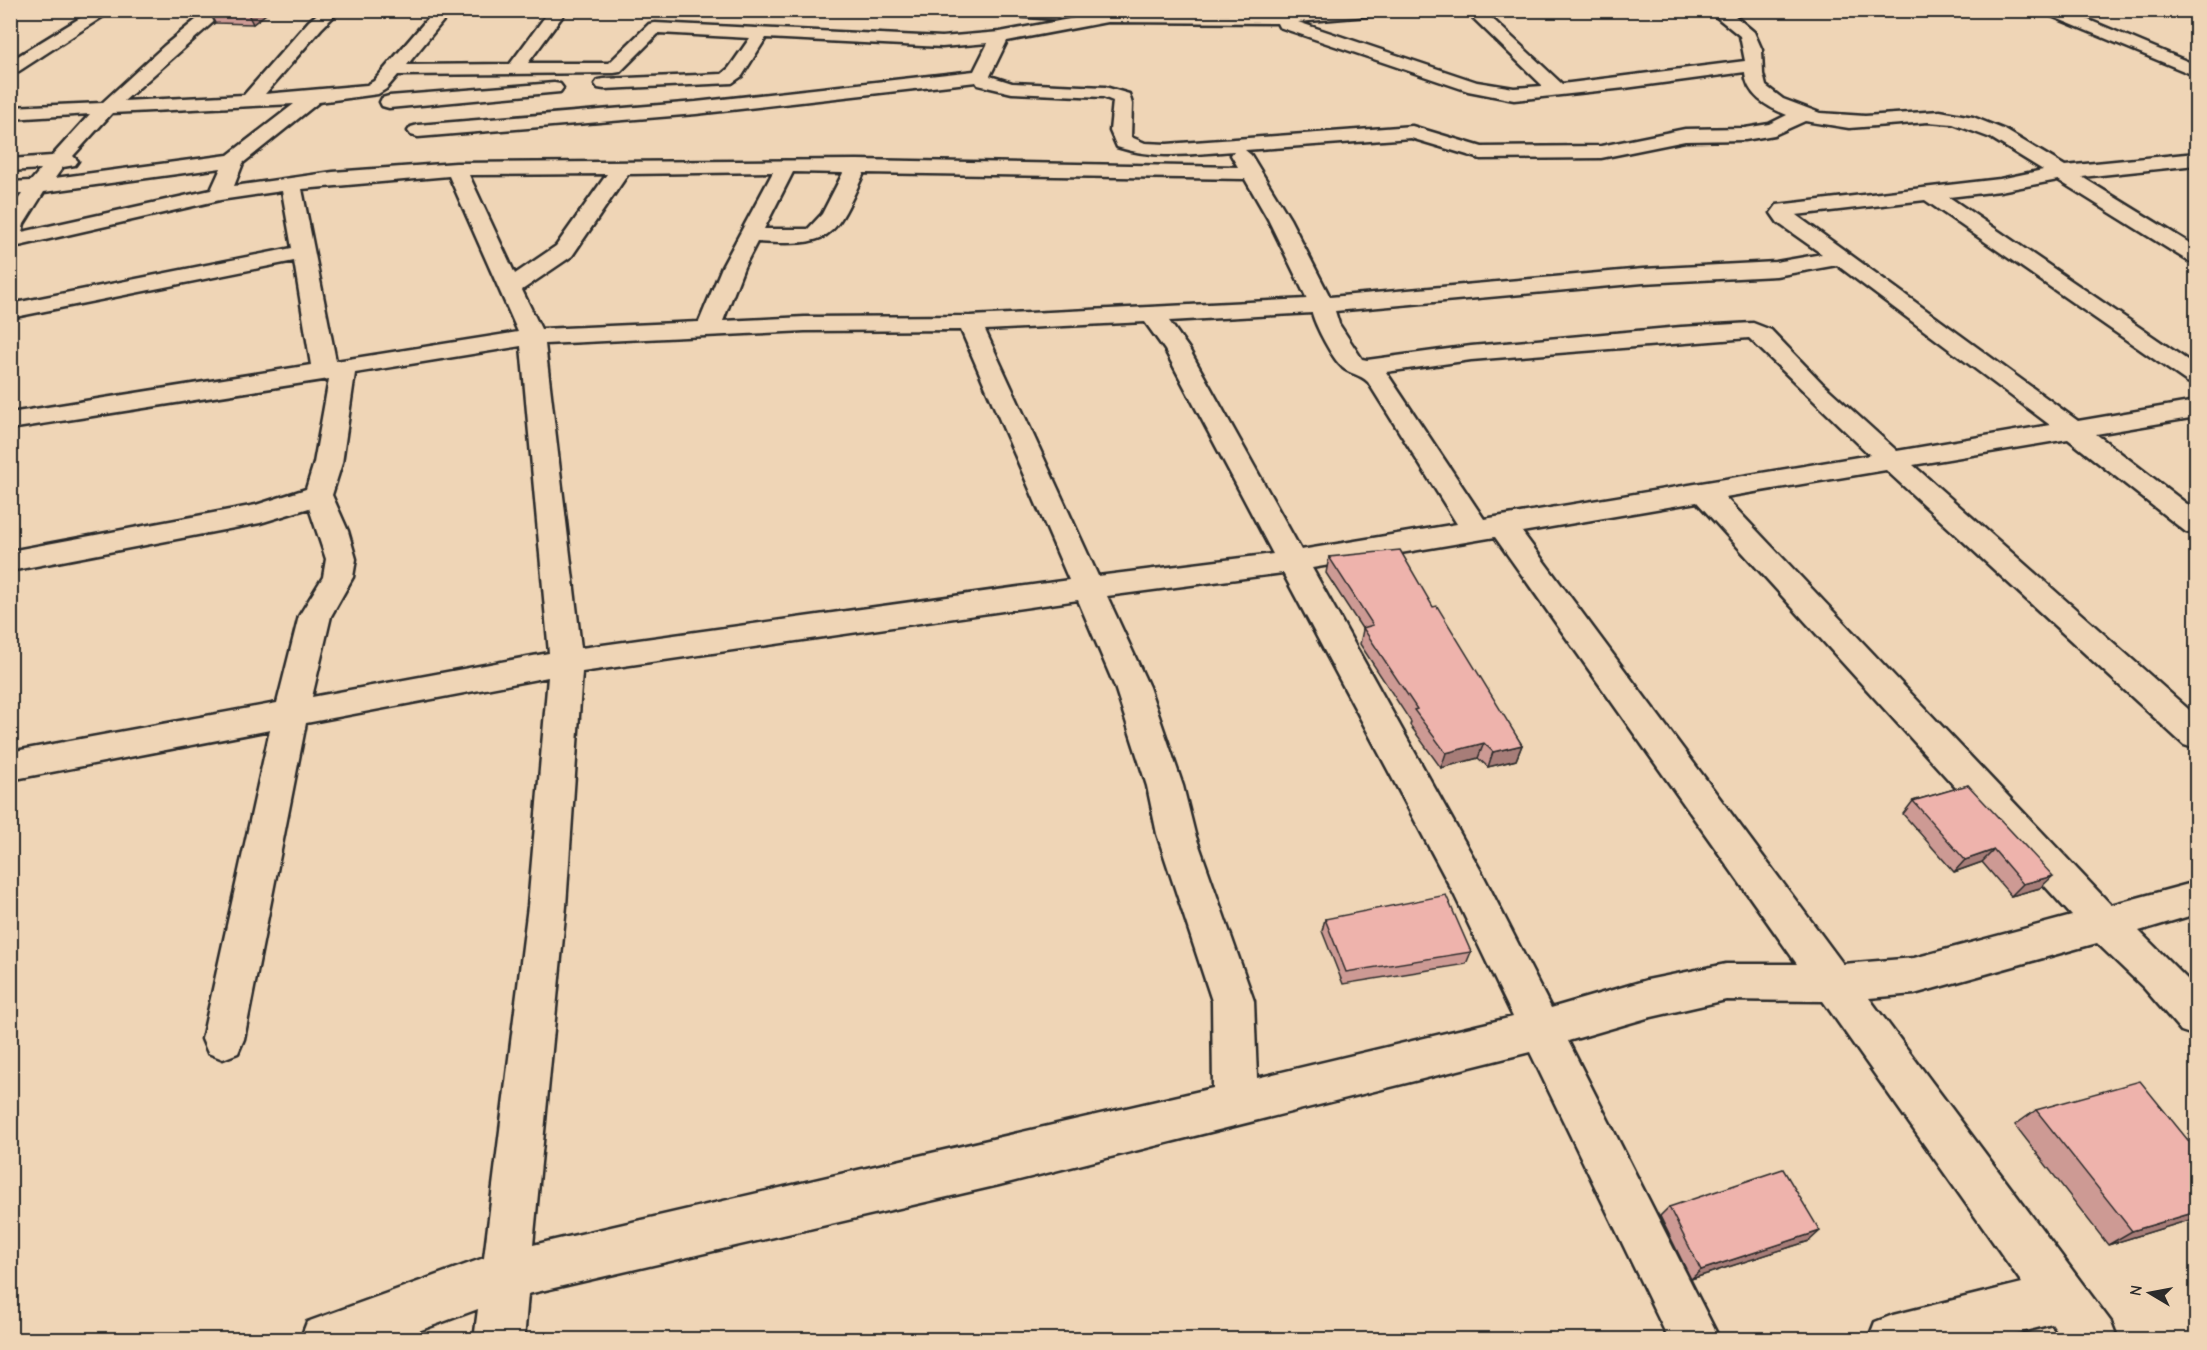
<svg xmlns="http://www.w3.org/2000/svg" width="2207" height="1350" viewBox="0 0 2207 1350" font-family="'Comic Neue',sans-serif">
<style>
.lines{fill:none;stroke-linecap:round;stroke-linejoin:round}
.minor-casing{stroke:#2b2b2b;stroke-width:5}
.minor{fill:#efd5b6;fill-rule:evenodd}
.wall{fill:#cd9a94;stroke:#2b2b2b;stroke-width:1.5}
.shaded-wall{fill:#a77d78;stroke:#2b2b2b;stroke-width:1.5}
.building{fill:#eeb3ac;stroke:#2b2b2b;stroke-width:1.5}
</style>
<rect width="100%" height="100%" fill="#efd5b6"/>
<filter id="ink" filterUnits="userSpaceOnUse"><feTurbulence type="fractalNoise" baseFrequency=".0167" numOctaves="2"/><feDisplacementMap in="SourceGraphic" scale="12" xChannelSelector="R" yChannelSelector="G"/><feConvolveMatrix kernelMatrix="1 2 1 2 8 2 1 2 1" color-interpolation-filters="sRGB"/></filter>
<g filter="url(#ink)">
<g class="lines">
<defs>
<g id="minor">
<path d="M93 10H113L16 73 10 74V61Z"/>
<path d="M208 10H227L124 101 244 95 309 21 322 10H340L321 29 265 94 367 85 374 81 435 10H452L407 65 510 64 550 10H567L528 63H609L649 24 655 23 942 37 1000 32 1107 12 1271 14 1314 10H1387L1379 15 1298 22 1477 82 1514 88 1543 86 1465 10H1483L1562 84 1745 61 1740 36 1708 10H1728L1754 32 1762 50 1763 74 1766 86 1783 99 1820 113 1865 116 1940 111 1973 117 2005 130 2065 166 2196 153V165L2082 177 2196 247V263L2188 261 2058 180 2000 191 1949 197 2196 366V385L2187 382 1925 200 1796 215 2078 421 2196 401V417L2096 434 2196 511V534L2186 532 2068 439 1913 465 2196 716V749L2184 745 1886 470 1725 497 2111 905 2196 882V914L2139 931 2196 988V1036L2181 1031 2144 988 2097 943 1914 994 1869 998 2111 1322 2118 1340H2063L2052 1324 1991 1340H1868L1875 1322 1893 1315 2022 1283 1823 1001 1726 1000 1647 1018 1568 1041 1720 1340H1669L1530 1052 999 1185 528 1294 524 1340H474L478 1309 394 1340H300L307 1322 484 1258 528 906 548 677 306 723 244 1039 238 1053 223 1059 208 1053 202 1039 270 730 10 780V752L277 703 299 616 323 577 326 559 309 508 260 523 10 571V551L256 505 306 489 314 463 329 379 10 429V413L311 365 294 261 10 318V304L292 248 282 191 220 200 10 248V211L22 194H10V182L31 181 41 169 10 171V159L52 156 90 114 10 119V107L102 103 164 46ZM1107 22 1277 23 1279 27 1468 91 1514 100 1625 88 1745 72C1746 95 1767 107 1787 115L1769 124 1745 128 1685 129 1601 146 1482 147 1412 126 1167 144 1145 143 1131 137 1132 104 1129 94 1105 87 1012 83 990 76 1007 41ZM659 33 750 38 729 68 722 74 604 79 598 80 595 84 598 88 604 89 732 83 742 76 766 38 942 47 988 43 974 71 696 102 418 125 411 127 408 131 411 135 418 137 696 114 976 82 978 85 1012 93 1103 97 1113 101 1110 131 1117 147C1157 160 1193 154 1234 151L1231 155 1238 167 857 160 456 163 333 172 234 186 243 163 319 102 378 94 386 89 398 75 614 73 620 72ZM294 104 228 155 55 178 63 167 75 165 78 161 73 156 112 113ZM1805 121 1849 128 1928 122 1953 124 1991 138 2043 170 2000 179 1777 205 1771 213 1778 223 1822 254 1776 262 1643 269 1330 297 1290 219 1251 155 1245 150 1411 138 1481 159 1601 158 1685 141 1745 140 1774 135ZM221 168 211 190 22 232 24 224 44 192ZM773 172 722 267 699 322 541 329 522 290 572 256 628 174ZM793 172 843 173 822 214 808 229H764ZM864 173 1245 179 1268 219 1307 299 970 316 805 317 723 321 744 267 757 242C833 246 833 240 864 173ZM607 174 556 246 515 274 469 175ZM449 176 518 332 336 361 302 189ZM1837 265 2050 425 1897 451 1822 383 1771 330 1753 323 1681 327 1471 346 1367 360 1362 359 1339 324 1335 311 1643 283 1776 276ZM1312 313C1316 327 1332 358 1343 368 1350 374 1360 374 1368 382L1457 524 1301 550 1189 349 1169 321ZM1145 322 1165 350 1273 554 1098 576 985 330ZM961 330 1069 580 581 648 545 344 805 331ZM1749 338 1870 455 1484 519 1386 372 1471 360ZM521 346 549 653 312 697 331 616 353 577 356 559 348 531 332 495 342 463 355 373ZM1697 502 2072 916 1914 958 1843 964 1522 532ZM1495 537 1797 964H1726L1647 980 1551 1008 1482 873 1312 568ZM1283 573 1454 894 1513 1017 1257 1078 1254 1001 1195 834 1183 786 1149 687 1107 596ZM1078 600 1115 687 1147 786 1157 834 1212 1001 1213 1088 533 1245 566 906 582 672Z"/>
<path d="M989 10H1061L1063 14 1055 19 997 15Z"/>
<path d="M2042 10H2065L2196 65V76L2044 13Z"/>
<path d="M554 83 560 84 563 88 560 92 389 108 382 106 380 102 382 98 389 96Z"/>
</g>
</defs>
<use href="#minor" class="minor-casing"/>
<use href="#minor" class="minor"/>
</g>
<g class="wall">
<path d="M271 10 253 24 215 23 210 13Z"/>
<path d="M1329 557 1433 607 1522 745 1516 760 1488 767 1478 758 1441 768 1410 725 1411 722 1360 644 1363 630 1326 573Z"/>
<path d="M1968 785 2040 888 2011 896 1982 862 1954 872 1903 814 1913 801Z"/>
<path d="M1325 919 1471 952 1466 964 1343 984 1322 931Z"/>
<path d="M2036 1110 2196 1150V1218L2108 1245 2015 1125Z"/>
<path d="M1669 1207 1809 1241 1691 1279 1660 1216Z"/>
</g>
<g class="shaded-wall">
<path d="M252 10H271L253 24 248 14Z"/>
<path d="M1484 743 1478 758 1441 768 1446 753Z"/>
<path d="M1522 745 1516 760 1488 767 1493 752Z"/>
<path d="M1994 850 1982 862 1954 872 1965 860Z"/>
<path d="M2053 876 2040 888 2011 896 2023 884Z"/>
<path d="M2196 1212V1218L2108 1245 2132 1231Z"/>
<path d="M1820 1231 1809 1241 1691 1279 1701 1270Z"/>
</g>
<g class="building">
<path d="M213 10H252L248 14 210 13Z"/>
<path d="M1400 550 1433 607 1437 606 1522 745 1493 752 1484 743 1446 753 1414 710 1417 709 1363 628 1373 625 1329 557Z"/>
<path d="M1968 785 2053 876 2023 884 1994 850 1965 860 1913 801Z"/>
<path d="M1446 895 1471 952 1346 972 1325 919Z"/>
<path d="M2140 1081 2196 1150V1212L2132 1231 2036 1110Z"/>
<path d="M1783 1169 1820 1231 1701 1270 1669 1207Z"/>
</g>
</g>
<rect width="2207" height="1350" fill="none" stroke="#efd5b6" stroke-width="36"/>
<rect x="18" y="18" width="2171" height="1314" fill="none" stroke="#2b2b2b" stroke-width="2" filter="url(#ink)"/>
<g transform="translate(2150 1293) rotate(280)" stroke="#efd5b6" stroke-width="4.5" paint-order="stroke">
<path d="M0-4.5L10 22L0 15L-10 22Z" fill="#2b2b2b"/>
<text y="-9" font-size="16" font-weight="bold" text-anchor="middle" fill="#2b2b2b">N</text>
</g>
</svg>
